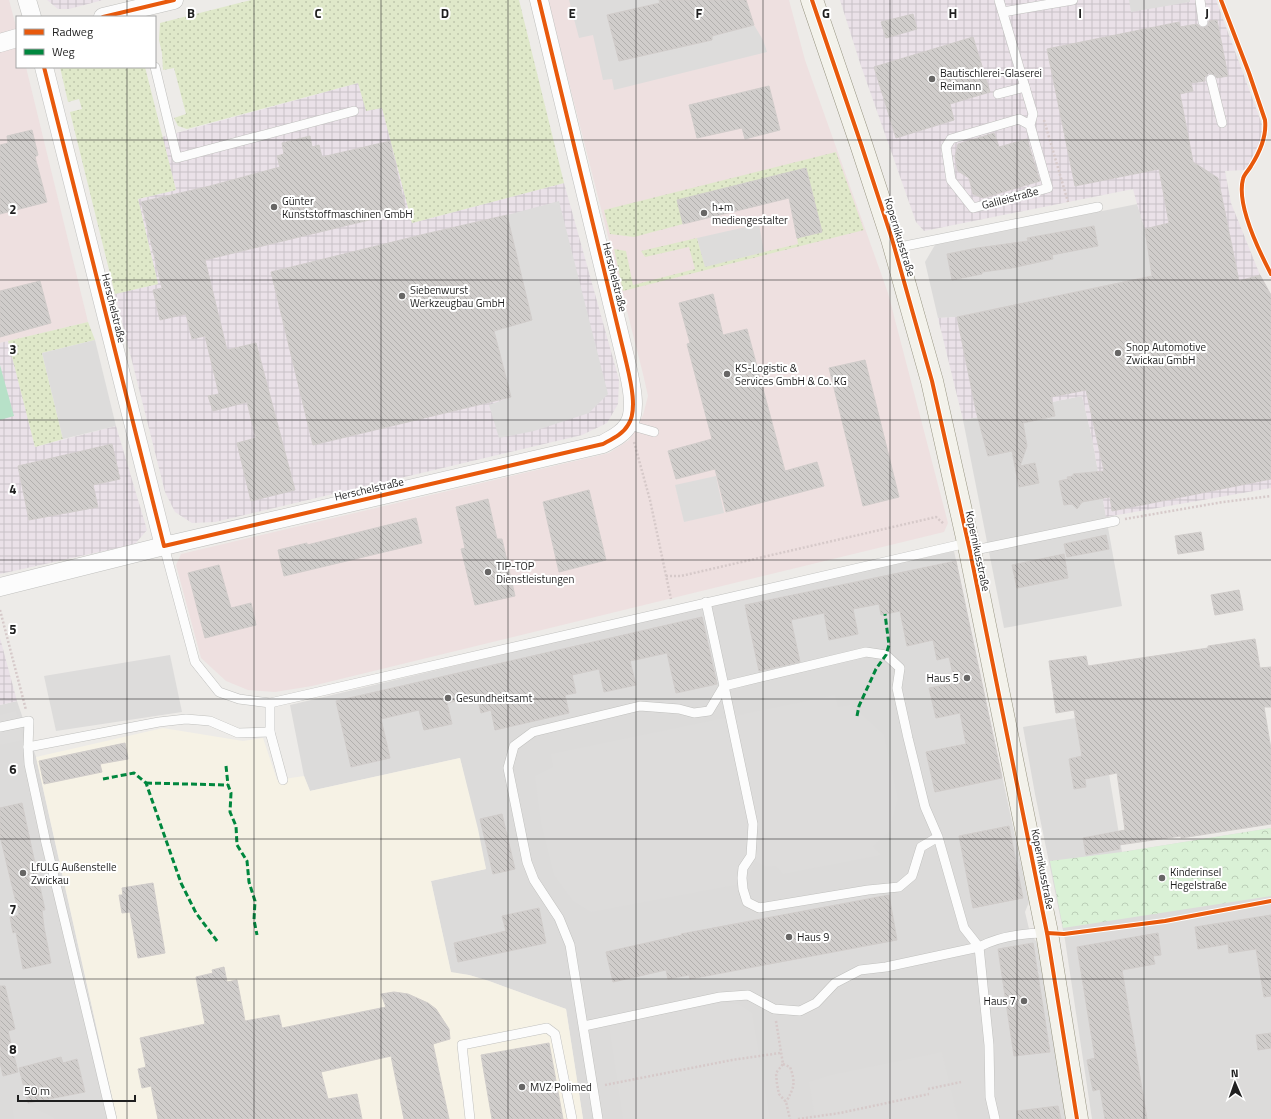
<svg xmlns="http://www.w3.org/2000/svg" width="1271" height="1119" viewBox="0 0 1271 1119" font-family="'Titillium Web',sans-serif">
<style>
.residential{fill:#dcdbda}
.commercial{fill:#eee0e0}
.industrial{fill:url(#industrial-grid)}
.education{fill:#f6f2e5}
.grass{fill:url(#grass-dots)}
.park{fill:url(#park-crowns)}
.pitch{fill:#b7e1c8}
.parking{fill:#dddcdb}
.building{fill:url(#building-back-hatch);stroke:#d0ccca}
.lines{fill:none;stroke-linecap:round;stroke-linejoin:round}
.lane-casing{stroke:#c0c0be;stroke-width:10}
.street-casing{stroke:#c0c0be;stroke-width:19}
.secondary-casing{stroke:#979481;stroke-width:23}
.path{stroke:#d6c9c9;stroke-width:2.5;stroke-dasharray:2 2;stroke-linecap:butt}
.lane{stroke:#fcfcfc;stroke-width:9}
.street{stroke:#fcfcfc;stroke-width:18}
.secondary{stroke:#f3f2eb;stroke-width:22}
.quiet{stroke:#00873e;stroke-width:3;stroke-dasharray:6 3;stroke-linecap:butt}
.cycleway-casing{stroke:#fff;stroke-width:6}
.cycleway{stroke:#e8590c;stroke-width:4}
.grid{fill:none;stroke:#1f1f1f;stroke-width:1;stroke-opacity:0.55}
.poi-dot{fill:#676665;stroke:#fff;stroke-width:1.5}
.labels{text-anchor:middle;stroke-width:4;stroke-linejoin:round;paint-order:stroke}
.poi-label{font-size:11px;fill:#1f1f1f;stroke:#fff;text-anchor:start}
.street-label{font-size:11px;fill:#1f1f1f;stroke:#fff}
.grid-label{font-size:13px;text-anchor:middle;font-weight:bold;fill:#1f1f1f;stroke:#fff;stroke-width:4;stroke-linejoin:round;paint-order:stroke}
</style>
<defs>
<pattern id="industrial-grid" width="8" height="8" patternUnits="userSpaceOnUse"><rect width="8" height="8" fill="#eae1e8"/><path d="M0 4h8M4 0v8" fill="none" stroke="#c8c1c7"/></pattern>
<pattern id="grass-dots" width="8" height="8" patternUnits="userSpaceOnUse"><rect width="8" height="8" fill="#dfe8c9"/><path d="M2 2h.1M6 6h.1" fill="none" stroke="#bfc7ac" stroke-width="1.8" stroke-linecap="round"/></pattern>
<pattern id="park-crowns" width="20" height="18" patternUnits="userSpaceOnUse"><rect width="20" height="18" fill="#daf1d6"/><path d="M2 6a3 3 0 1 1 6 0M12 15a3 3 0 1 1 6 0" fill="none" stroke="#bbceb7"/></pattern>
<pattern id="building-back-hatch" width="6" height="6" patternUnits="userSpaceOnUse"><rect width="6" height="6" fill="#d0cdcb"/><path d="M-1 5l2 2M0 0l6 6M5-1l2 2" fill="none" stroke="#b2b0ae"/></pattern>
</defs>
<rect width="100%" height="100%" fill="#edebe8"/>
<g class="residential">
<path d="M1137 204 1145 229 1152 276 957 317 938 318 925 262 935 245Z"/>
<path d="M1082 396 1092 438 1122 606 1004 628 963 420Z"/>
<path d="M954 551 1029 902 1025 912 1030 933 1038 944 1067 1119H583L566 1009 489 981 469 975 451 973 431 881 486 869 460 758 310 791 304 776 290 705 695 609Z"/>
<path d="M17 701 36 757 117 1119H0V705Z"/>
<path d="M1099 714 1122 852 1271 828V1119H1092L1065 940 1035 794 1023 727Z"/>
</g>
<g class="commercial">
<path d="M0 0H9L17 30V67H26L88 322 0 343Z"/>
<path d="M548 0H789L805 60 888 293 948 523 944 532 312 686 275 692 248 690 226 681 201 658 176 565 181 554 609 453 629 440 643 415 648 396 643 374Z"/>
</g>
<g class="industrial">
<path d="M47 0H103L69 9H58Z"/>
<path d="M840 0H1216L1263 127 1260 141 1248 166 1244 170 1225 171 1231 203 1260 275 1271 295V488L1106 517 1092 438 1082 396 963 420 938 318 957 317 1152 276 1145 229 1137 204 1133 189 924 231 916 222 860 63Z"/>
<path d="M358 83 382 107 412 223 564 183 619 380 618 404 607 423 582 435 215 522 192 523 175 512 165 492 115 294 158 284 138 199 176 190 162 137Z"/>
<path d="M8 341 35 447 116 426 147 530 135 544 0 574V343Z"/>
<path d="M0 638 17 701 0 705Z"/>
</g>
<path class="education" d="M163 728 243 741 263 738 277 780 304 776 310 791 460 758 478 829 486 869 431 881 451 972 469 975 489 981 566 1009 583 1119H117L36 757Z"/>
<g class="grass">
<path d="M251 0H519L564 183 412 223 382 108 366 111 358 83 187 129 178 126 174 118 186 114 174 68 163 70 162 53 159 40 160 23Z"/>
<path d="M60 67H145L176 190 138 199 158 284 115 294 70 112 82 109 79 99 68 102Z"/>
<path d="M836 152 864 230 623 291 614 249 626 251 633 285 695 269 689 247 645 257 641 251 697 238 705 266 798 244 797 238 822 232 806 168 683 224 634 237 610 234 604 210Z"/>
<path d="M88 322 95 340 42 353 63 439 35 447 8 341Z"/>
</g>
<path class="park" d="M1271 828V896L1063 928 1050 861 1122 852Z"/>
<path class="pitch" d="M0 365 14 416 0 420Z"/>
<g class="parking">
<path d="M569 0H659L660 3 607 15 619 61 712 40V36L754 25 763 40 767 52 614 90 612 79 603 80 593 35 579 38Z"/>
<path d="M1129 0H1190V2L1131 12Z"/>
<path d="M559 201 608 394 589 413 534 431 499 438 489 405 511 397 494 331 532 320 507 215Z"/>
<path d="M759 224 764 252 705 267 697 238Z"/>
<path d="M95 340 116 426 63 439 42 353Z"/>
<path d="M716 476 724 513 684 522 675 485Z"/>
<path d="M170 655 182 712 56 731 44 676Z"/>
<path d="M835 695 838 707 851 705 884 735 898 798 889 832 873 846 881 855 783 874 776 866 767 867 755 861 746 883 591 912 573 901 554 875 541 823 535 776 553 767 551 754Z"/>
<path d="M16 711 23 740 0 745V715Z"/>
<path d="M721 1003 738 1004 752 1013 770 1119H623L609 1025Z"/>
<path d="M942 1052 958 1119H815L809 1082 831 1075Z"/>
<path d="M11 1095 56 1119H14Z"/>
</g>
<g class="building">
<path d="M659 0H746L754 25 712 36V40L619 61 607 15 660 3Z"/>
<path d="M913 14 917 29 886 38 881 22Z"/>
<path d="M1217 20 1228 76 1217 78 1215 75 1209 73 1205 77V81L1191 83 1193 91 1180 94 1193 162 1218 178 1239 281 1260 275 1271 295V479L1112 511 1110 497 1082 502 1077 509 1072 504 1064 505 1059 481 1068 479 1067 477 1073 476V474L1104 471 1086 390 1051 397 1055 416 1023 423 1027 446 1020 466 1035 463 1039 483 1019 487 1012 451 988 456 976 411 957 317 1152 276 1145 229 1169 223 1159 169 1075 186 1047 49 1179 22 1180 27 1197 24 1200 27 1204 28 1208 25 1209 21Z"/>
<path d="M973 37 990 92 950 104 954 120 896 138 874 67Z"/>
<path d="M769 86 780 130 745 139 742 128 697 138 689 105Z"/>
<path d="M32 130 38 155 35 157 47 202 0 214V145L8 143 7 136Z"/>
<path d="M994 133 999 147 1027 139 1040 181 983 198 973 194 969 178 958 171 955 157 958 144Z"/>
<path d="M310 136 312 147 319 145 322 157 390 141 406 211 205 260 227 350 256 343 295 490 251 501 237 443 256 438 247 402 213 411 208 396 219 394 205 336 192 339 186 314 160 320 153 290 162 288 141 202 210 186 280 167 277 156 284 154 282 143Z"/>
<path d="M806 168 822 232 797 238 789 198 683 224 677 200Z"/>
<path d="M507 215 532 320 494 331 511 397 313 445 271 272 425 234Z"/>
<path d="M1094 226 1098 246 1052 255 1053 259 1012 268 982 272V274L952 280 947 254 977 248 1028 241 1027 238Z"/>
<path d="M40 281 51 323 0 337V291Z"/>
<path d="M713 294 723 335 747 329 785 471 817 462 824 486 726 512 715 469 676 479 668 451 712 439 687 344 690 343 679 303Z"/>
<path d="M865 360 899 497 863 506 829 368Z"/>
<path d="M112 444 120 479 93 485 98 507 29 520 18 466Z"/>
<path d="M589 490 606 560 559 572 543 502Z"/>
<path d="M488 499 497 539H502L515 596 475 605 461 549 465 548 456 507Z"/>
<path d="M416 518 422 543 284 576 278 550 307 543V545Z"/>
<path d="M1201 532 1204 550 1178 554 1175 536Z"/>
<path d="M1106 535 1109 549 1067 557 1064 544Z"/>
<path d="M1064 554 1068 578 1017 588 1012 565Z"/>
<path d="M956 561 1002 778 935 792 926 752 966 744 960 713 936 718 929 688 955 683 949 657 937 660 933 640 907 646 900 611 881 615 879 604 853 609 858 634 829 640 824 613 791 620 800 662 759 671 745 605Z"/>
<path d="M219 565 231 608 251 603 256 625 205 638 188 573Z"/>
<path d="M1239 590 1243 610 1215 615 1211 595Z"/>
<path d="M702 617 717 684 676 693 667 653 630 661 636 685 604 692 599 669 572 675 576 693 565 695 569 713 495 730 491 710 481 713 477 696 447 703 452 724 424 730 419 710 381 719 390 758 351 767 336 701Z"/>
<path d="M1255 639 1260 668 1271 667V707H1264L1271 749V824L1181 838V836L1119 845 1120 849 1086 855 1083 838 1125 830 1117 773 1085 779 1086 787 1074 789 1069 759 1082 756 1074 710 1056 713 1049 661 1086 656 1088 666 1208 648V646Z"/>
<path d="M125 743 128 759 100 764 102 772 44 784 39 761Z"/>
<path d="M22 803 45 910H42L44 927 51 963 23 969 16 932 13 933 10 917 19 915 0 836V808Z"/>
<path d="M502 814 515 869 493 874 480 819Z"/>
<path d="M1009 826 1023 898 973 908 959 836Z"/>
<path d="M153 883 165 953 138 958 130 912 122 913 119 895H123L122 888Z"/>
<path d="M889 895 897 940 690 979 689 975 668 979 666 970 613 982 606 952 682 935 681 934Z"/>
<path d="M539 908 546 943 458 962 454 943 506 931 502 916Z"/>
<path d="M1271 915V996L1264 997 1256 949 1229 953 1228 944 1198 949 1195 927Z"/>
<path d="M1158 933 1161 955 1153 956 1155 964 1122 970 1147 1119H1105L1100 1089 1093 1091 1087 1060 1095 1058 1077 947Z"/>
<path d="M1033 943 1050 1052 1014 1056 998 949Z"/>
<path d="M224 967 227 982 237 980 245 1021 279 1015 282 1028 386 1007 381 994 394 992 408 994 428 1003 436 1009 449 1029 450 1039 433 1044 449 1119H404L391 1056 321 1072 328 1099 357 1094 362 1119H158L151 1086 142 1088 138 1069 146 1067 140 1038 205 1024 196 977 213 973 212 970Z"/>
<path d="M0 986H5L15 1029 8 1031 18 1072 3 1076 0 1062Z"/>
<path d="M1271 1033V1048L1258 1050 1256 1035Z"/>
<path d="M549 1043 563 1119H492L481 1055Z"/>
<path d="M61 1057 63 1063 77 1059 85 1092 28 1103 19 1068Z"/>
<path d="M1058 1106 1061 1119H1018L1017 1111Z"/>
</g>
<g class="lines">
<defs>
<g id="lane">
<path d="M999 0 1033 114 1030 125 1048 188 973 208 951 180 946 147 951 139 1019 119 1030 125"/>
<path d="M1200 0 1203 22"/>
<path d="M1003 12 1073 0"/>
<path d="M155 67 177 158 354 111"/>
<path d="M1211 79 1222 123"/>
<path d="M998 94 1025 87"/>
<path d="M895 248 1098 207"/>
<path d="M629 425 654 432"/>
<path d="M164 546 195 662 219 692 239 699 270 703 967 543"/>
<path d="M970 551 1115 521"/>
<path d="M270 703V732L283 780"/>
<path d="M0 727 29 721 28 747 29 764 46 843 94 1043 112 1119"/>
<path d="M28 747 159 722 186 719 210 721 238 733 270 732"/>
<path d="M938 837 921 847 912 876 899 887 868 890 759 908 747 902 743 889 742 878 743 868 751 856 753 824 724 686 866 652 886 655 900 668 897 688 908 738 925 807 938 837 964 928 979 947 989 1045 990 1097 995 1119"/>
<path d="M584 1026 720 997 748 995 774 1009 800 1011 816 1003 835 983 860 970 886 967 979 947C1000 936 1024 933 1047 933"/>
<path d="M470 1119 462 1045 547 1028 555 1034 572 1119"/>
<path d="M598 1119 570 945 559 918 534 880 527 862 508 768 514 746 533 732 640 706 679 709 694 713 709 711 724 686 706 602"/>
</g>
<g id="street">
<path d="M27 0 32 17"/>
<path d="M103 17 174 0"/>
<path d="M0 43 17 38"/>
<path d="M44 67 164 546 603 444C612 439 623 434 628 425 639 409 629 375 625 357L539 0"/>
<path d="M0 587 164 546"/>
</g>
<path id="secondary" d="M812 0 861 144 892 239 932 381 970 551 1047 933 1077 1119"/>
</defs>
<use href="#lane" class="lane-casing"/>
<use href="#street" class="street-casing"/>
<use href="#secondary" class="secondary-casing"/>
<g class="path">
<path d="M1044 120 1068 202"/>
<path d="M634 442 650 500 671 599"/>
<path d="M1125 519 1223 502 1271 496"/>
<path d="M666 576H681L936 517 944 524"/>
<path d="M0 610 26 710"/>
<path d="M776 1021 783 1064 776 1073 777 1084 779 1094 786 1102 790 1119"/>
<path d="M783 1064 790 1067C796 1083 794 1088 786 1102"/>
<path d="M605 1085 732 1060 780 1053"/>
<path d="M928 1089 961 1082"/>
<path d="M798 1119 840 1113 929 1094"/>
</g>
<use href="#lane" class="lane"/>
<use href="#street" class="street"/>
<use href="#secondary" class="secondary"/>
<g class="quiet">
<path d="M857 716 859 706 876 669 886 655 889 645 885 614"/>
<path d="M226 766 228 785 231 793 230 812 236 826 237 845 247 861 249 882 255 901 254 920 257 935"/>
<path d="M103 779 134 773 146 783 181 883 196 913 217 941"/>
<path d="M146 783 228 785"/>
</g>
<defs>
<g id="cycleway">
<path d="M812 0 861 144 892 239 932 381 970 551 1047 933 1077 1119"/>
<path d="M1221 0 1249 73 1265 120C1267 137 1260 152 1251 166 1249 170 1244 174 1243 179 1236 205 1259 251 1271 274"/>
<path d="M103 17 174 0"/>
<path d="M44 67 164 546 603 444C612 439 623 434 628 425 639 409 629 375 625 357L539 0"/>
<path d="M1047 933 1064 934 1165 921 1271 901"/>
</g>
</defs>
<use href="#cycleway" class="cycleway-casing"/>
<use href="#cycleway" class="cycleway"/>
</g>
<path class="grid" d="M127 0V17M254 0V1119M381 0V1119M508 0V1119M636 0V1119M763 0V1119M890 0V1119M1017 0V1119M1144 0V1119M127 67V1119M0 140H1271M0 280H1271M0 420H1271M0 560H1271M0 699H1271M0 839H1271M0 979H1271"/>
<g class="poi-dot">
<circle cx="932" cy="79" r="4"/>
<circle cx="274" cy="207" r="4"/>
<circle cx="704" cy="213" r="4"/>
<circle cx="402" cy="296" r="4"/>
<circle cx="1118" cy="353" r="4"/>
<circle cx="727" cy="374" r="4"/>
<circle cx="488" cy="572" r="4"/>
<circle cx="967" cy="678" r="4"/>
<circle cx="448" cy="698" r="4"/>
<circle cx="23" cy="873" r="4"/>
<circle cx="1162" cy="878" r="4"/>
<circle cx="789" cy="937" r="4"/>
<circle cx="1024" cy="1001" r="4"/>
<circle cx="522" cy="1087" r="4"/>
</g>
<g class="labels">
<g class="poi-label">
<text x="940" y="77">Bautischlerei-Glaserei<tspan x="940" dy="13">Reimann</tspan></text>
<text x="282" y="205">Günter<tspan x="282" dy="13">Kunststoffmaschinen GmbH</tspan></text>
<text x="712" y="211">h+m<tspan x="712" dy="13">mediengestalter</tspan></text>
<text x="410" y="294">Siebenwurst<tspan x="410" dy="13">Werkzeugbau GmbH</tspan></text>
<text x="1126" y="351">Snop Automotive<tspan x="1126" dy="13">Zwickau GmbH</tspan></text>
<text x="735" y="372">KS-Logistic &amp;<tspan x="735" dy="13">Services GmbH &amp; Co. KG</tspan></text>
<text x="496" y="570">TIP-TOP<tspan x="496" dy="13">Dienstleistungen</tspan></text>
<text x="959" y="682" text-anchor="end">Haus 5</text>
<text x="456" y="702">Gesundheitsamt</text>
<text x="31" y="871">LfULG Außenstelle<tspan x="31" dy="13">Zwickau</tspan></text>
<text x="1170" y="876">Kinderinsel<tspan x="1170" dy="13">Hegelstraße</tspan></text>
<text x="797" y="941">Haus 9</text>
<text x="1016" y="1005" text-anchor="end">Haus 7</text>
<text x="530" y="1091">MVZ Polimed</text>
</g>
<g class="street-label">
<text transform="translate(1010 198) rotate(-15)" y="4">Galileistraße</text>
<text transform="translate(900 237) rotate(73)" y="4">Kopernikusstraße</text>
<text transform="translate(615 277) rotate(76)" y="4">Herschelstraße</text>
<text transform="translate(114 308) rotate(76)" y="4">Herschelstraße</text>
<text transform="translate(369 489) rotate(-13)" y="4">Herschelstraße</text>
<text transform="translate(978 551) rotate(78)" y="4">Kopernikusstraße</text>
<text transform="translate(1043 869) rotate(79)" y="4">Kopernikusstraße</text>
</g>
</g>
<g class="grid-label">
<text x="191" y="18">B</text>
<text x="318" y="18">C</text>
<text x="445" y="18">D</text>
<text x="572" y="18">E</text>
<text x="699" y="18">F</text>
<text x="826" y="18">G</text>
<text x="953" y="18">H</text>
<text x="1080" y="18">I</text>
<text x="1207" y="18">J</text>
<text x="13" y="214">2</text>
<text x="13" y="354">3</text>
<text x="13" y="494">4</text>
<text x="13" y="634">5</text>
<text x="13" y="774">6</text>
<text x="13" y="914">7</text>
<text x="13" y="1054">8</text>
</g>
<rect x="16" y="16" width="140" height="52" fill="#ffffff" stroke="#a5a5a5"/>
<rect x="24" y="29" width="20" height="6" fill="#e8590c" stroke="#a5a5a5"/>
<text x="52" y="36" font-size="12" fill="#1f1f1f">Radweg</text>
<rect x="24" y="49" width="20" height="6" fill="#00873e" stroke="#a5a5a5"/>
<text x="52" y="56" font-size="12" fill="#1f1f1f">Weg</text>
<g transform="translate(1235 1083) rotate(358)" stroke="#ffffff" stroke-width="3" paint-order="stroke">
<path d="M0-3L7 15L0 10L-7 15Z" fill="#1f1f1f"/>
<text y="-6" font-size="11" font-weight="bold" text-anchor="middle" fill="#1f1f1f">N</text>
</g>
<path d="M18 1095v6h117v-6" fill="none" stroke="#1f1f1f" stroke-width="2"/>
<text x="24" y="1095" font-size="12" fill="#1f1f1f" stroke="#ffffff" stroke-width="3" paint-order="stroke">50 m</text>
</svg>
